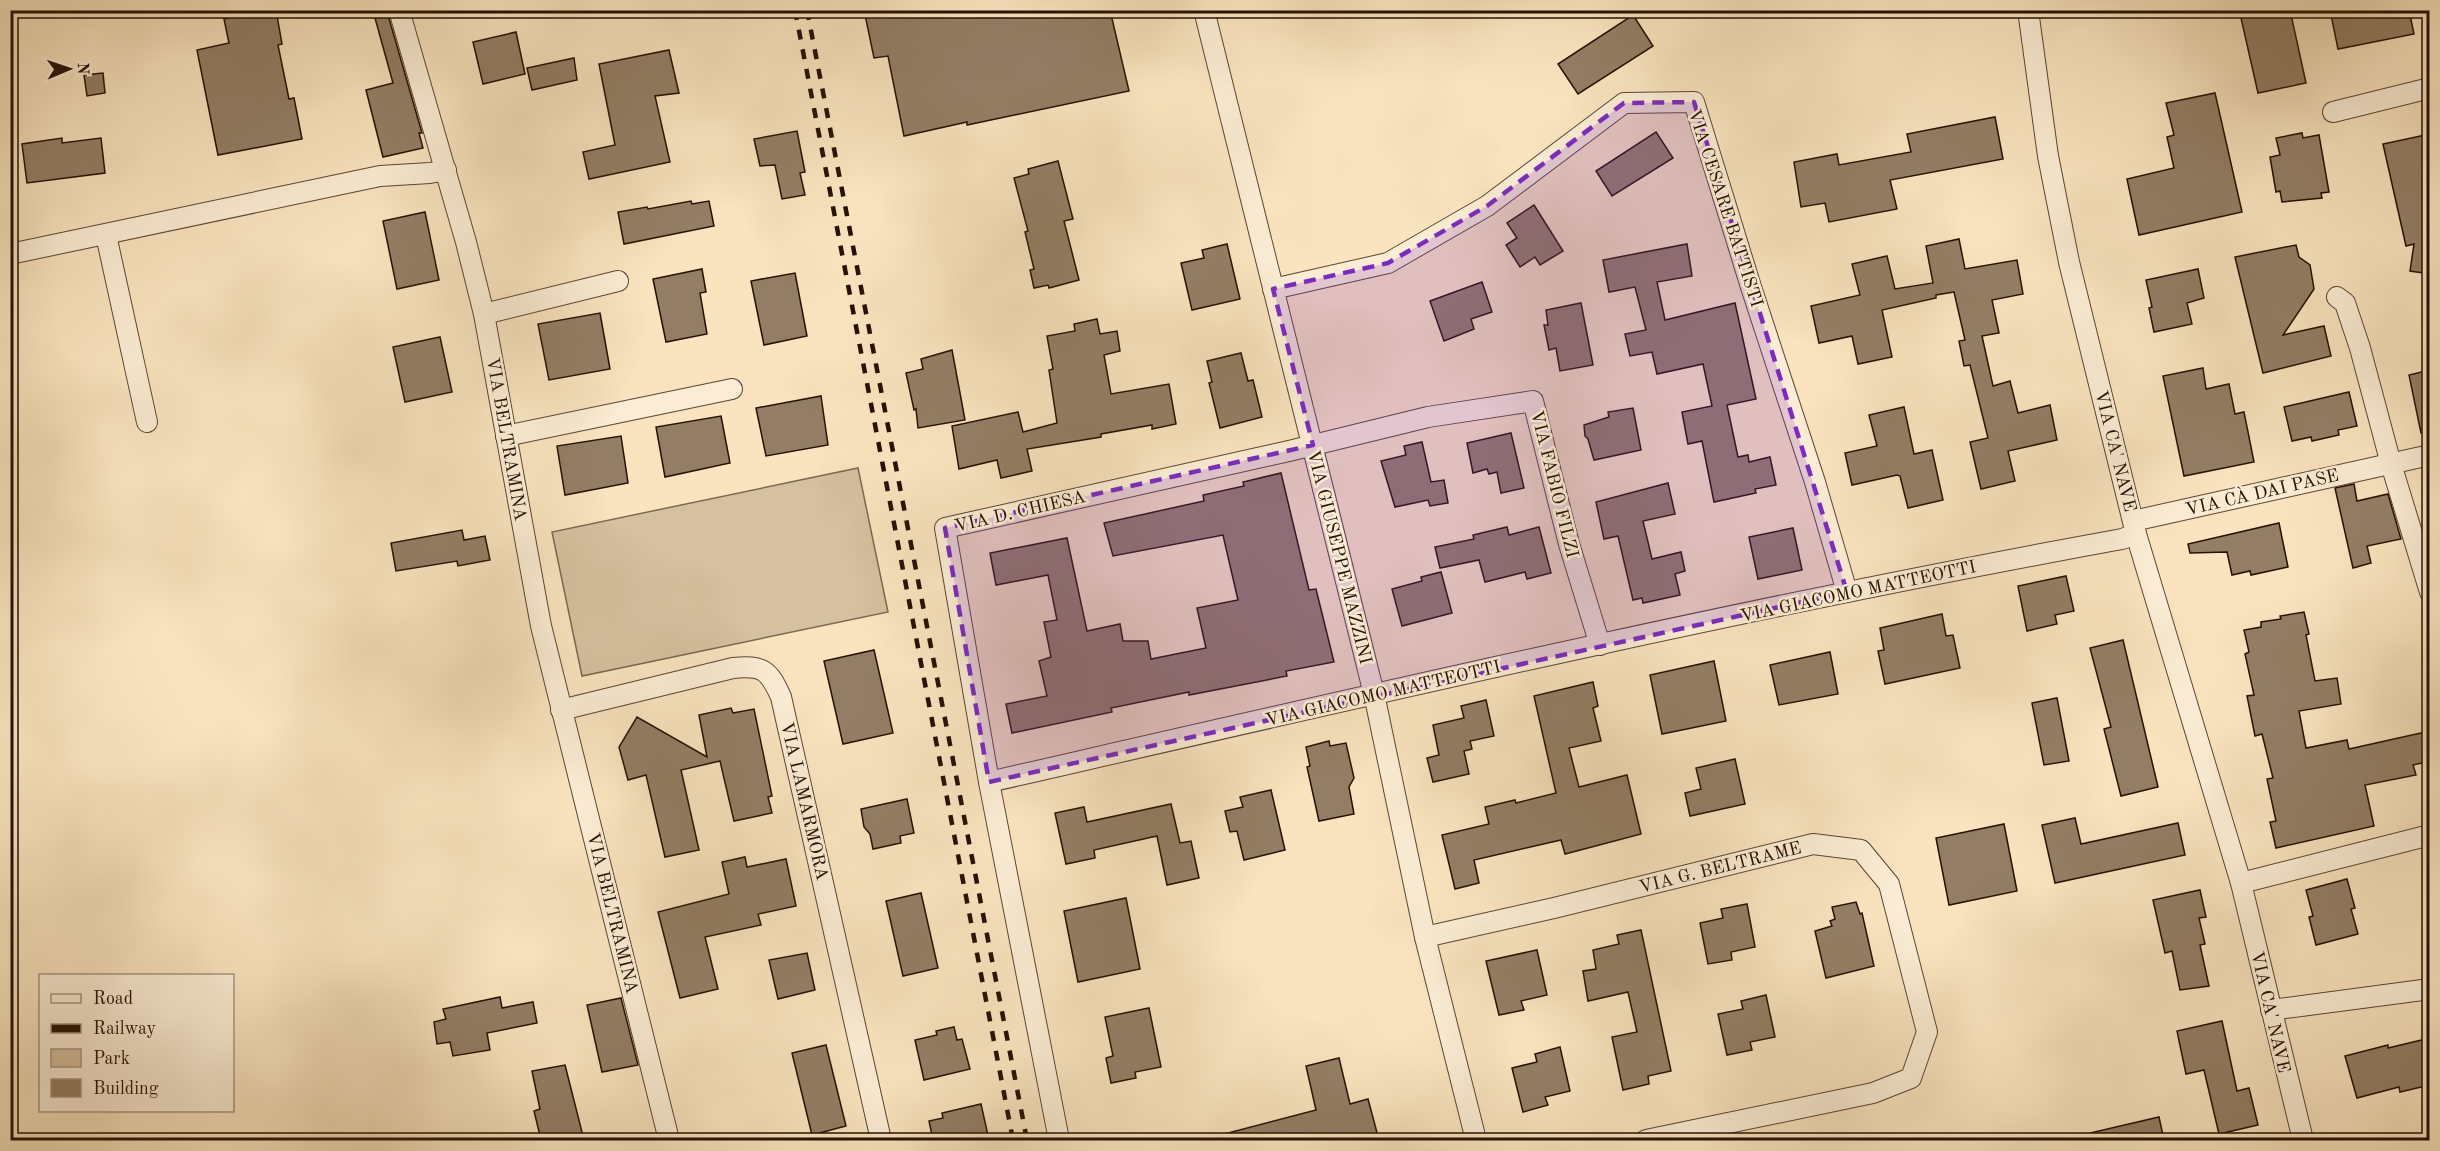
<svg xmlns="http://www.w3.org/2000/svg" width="2440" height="1151" viewBox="0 0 2440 1151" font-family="'Old Standard TT',serif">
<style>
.green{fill:#d5c09f;stroke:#7d6851;stroke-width:1.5}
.building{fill:#937e65;stroke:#251003;stroke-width:1.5}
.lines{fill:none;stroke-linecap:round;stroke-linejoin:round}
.minor-casing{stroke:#5a4532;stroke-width:22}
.minor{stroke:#fbedd5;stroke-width:20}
.rail{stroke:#251003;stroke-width:4.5;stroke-dasharray:10 10;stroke-linecap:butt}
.marked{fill:#7b2cbf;fill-opacity:0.2;stroke:#7b2cbf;stroke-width:4.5;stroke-dasharray:12 8;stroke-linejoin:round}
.labels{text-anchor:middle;stroke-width:5;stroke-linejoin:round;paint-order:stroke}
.street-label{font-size:18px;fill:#251003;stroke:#fbedd5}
</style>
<rect width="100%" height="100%" fill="#f9e4bf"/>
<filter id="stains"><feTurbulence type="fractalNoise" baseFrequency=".00333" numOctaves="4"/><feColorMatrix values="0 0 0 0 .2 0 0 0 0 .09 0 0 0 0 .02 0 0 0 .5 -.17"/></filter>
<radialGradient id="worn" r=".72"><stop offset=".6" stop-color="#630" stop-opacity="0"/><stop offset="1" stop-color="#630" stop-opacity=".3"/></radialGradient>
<path class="green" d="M858 468 888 612 582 676 552 532Z"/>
<g class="building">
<path d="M260 10H276L282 44 278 45 289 99 294 98 302 139 218 155 197 50 229 43 224 19Z"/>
<path d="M864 10H1110L1129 91 967 125V122L904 136 888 56 874 58Z"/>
<path d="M2276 10H2290L2306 83 2258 93 2241 18Z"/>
<path d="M2330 10H2409L2414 34 2338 49Z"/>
<path d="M388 15 422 133H419L423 148 383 157 366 90 393 83 375 18Z"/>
<path d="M1633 15 1653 46 1578 94 1558 64Z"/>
<path d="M516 32 525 74 483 84 473 42Z"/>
<path d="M669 50 679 93 655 96 670 162 589 179 583 152 615 145 599 64Z"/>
<path d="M574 58 577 80 532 90 527 68Z"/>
<path d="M103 73 105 93 87 96 84 75Z"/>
<path d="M2215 93 2242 212 2139 235 2127 179 2174 168 2167 137 2174 135 2166 103Z"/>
<path d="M1995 117 2003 159 1890 180 1897 209 1829 222 1825 203 1801 207 1794 162 1837 154 1839 165 1911 152 1907 134Z"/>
<path d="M797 131 805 172 800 173 805 195 782 199 775 165 760 166 754 139Z"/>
<path d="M1656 132 1673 158 1612 196 1596 171Z"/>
<path d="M2302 133 2303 138 2319 135 2329 192 2321 193 2322 198 2282 202 2280 191 2276 192 2270 157 2280 155 2276 138Z"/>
<path d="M2430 134V274L2410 271 2414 244 2406 246 2383 144Z"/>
<path d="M62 138V143L101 138 105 173 27 183 22 144Z"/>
<path d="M1058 161 1073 219 1064 221 1079 280 1049 288 1048 285 1034 288 1030 270 1034 269 1025 232 1028 231 1014 178 1029 174 1028 169Z"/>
<path d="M691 201 692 204 709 201 714 226 624 244 618 212 647 207 648 209Z"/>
<path d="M1534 205 1563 251 1540 265 1535 257 1520 267 1506 245 1517 238 1507 223Z"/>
<path d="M425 212 439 280 397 289 383 221Z"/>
<path d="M1959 239 1965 269 2017 260 2023 294 1992 300 1999 333 1982 336 1993 386 2010 381 2018 413 2050 405 2057 440 2008 451 2015 481 1981 489 1970 442 1988 438 1970 365 1964 366 1959 341 1965 340 1954 292 1936 295V298L1882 310 1892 357 1858 364 1852 336 1819 343 1811 306 1860 295 1852 264 1887 256 1895 289 1933 283 1926 246Z"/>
<path d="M1227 244 1240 299 1192 310 1181 263 1204 258 1202 250Z"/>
<path d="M1687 244 1692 276 1657 282 1665 320 1735 303 1756 399 1727 405 1738 457 1748 455 1749 462 1770 457 1776 485 1755 489 1756 493 1714 502 1702 441 1688 444 1682 412 1712 406 1703 364 1657 374 1652 352 1630 356 1625 334 1646 330 1635 287 1609 292 1603 260Z"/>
<path d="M2296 245 2299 257 2310 265 2314 289 2283 335 2324 326 2331 356 2263 373 2235 257Z"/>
<path d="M702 269 706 292 700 293 707 334 666 342 653 279Z"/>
<path d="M2198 269 2204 298 2187 303 2192 324 2154 332 2149 308 2152 307 2146 280Z"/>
<path d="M795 273 807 336 764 345 751 281Z"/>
<path d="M1482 282 1492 312 1471 319 1474 329 1444 341 1430 301Z"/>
<path d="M1581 303 1593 365 1560 371 1556 348 1549 350 1544 325H1548L1546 310Z"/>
<path d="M600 313 610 369 549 380 538 324Z"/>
<path d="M1097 319 1100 334 1117 331 1120 351 1104 355 1111 394 1169 384 1176 424 1152 429V425L1101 434V437L1027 449 1032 471 1001 478 997 460 959 469 952 426 1018 412 1023 432 1057 423 1049 370 1053 369 1047 336 1075 331 1074 324Z"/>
<path d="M440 337 452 392 405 402 393 347Z"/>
<path d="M952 350 965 420 918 428 916 409 914 410 906 373 923 369 921 359Z"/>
<path d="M1241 353 1248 381 1253 380 1262 417 1220 428 1209 383 1212 382 1207 361Z"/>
<path d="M2203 368 2206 389 2229 384 2235 414 2244 412 2254 462 2184 476 2163 376Z"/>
<path d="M2430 370V432L2421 433 2409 375Z"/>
<path d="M2349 392 2357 426 2338 430 2339 435 2312 441 2311 437 2292 441 2284 407Z"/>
<path d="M821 396 828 445 766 456 756 408Z"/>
<path d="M1904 407 1914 454 1932 450 1943 500 1908 508 1900 476 1897 475 1852 485 1845 453 1877 446 1869 415Z"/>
<path d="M1633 408 1641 450 1594 460 1588 439 1585 436 1584 425 1609 417 1608 412Z"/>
<path d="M721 416 730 463 665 477 656 427Z"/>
<path d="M1511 433 1524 488 1501 493 1497 472 1489 474 1487 469 1473 473 1467 443Z"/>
<path d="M621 436 628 483 565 495 557 446Z"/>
<path d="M1422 442 1431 482 1444 480 1448 503 1430 506 1428 500 1395 507 1381 461 1406 455 1404 446Z"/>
<path d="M1281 473 1309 590 1316 589 1334 662 1286 671 1287 676 1189 695V692L1111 708 1112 712 1012 733 1006 704 1047 696 1039 661 1051 657 1044 622 1057 620 1048 575 996 585 990 553 1067 538 1087 631 1120 624 1123 641H1148L1151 659 1206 648 1197 608 1238 600 1223 535 1113 556 1104 523 1204 501 1203 495 1244 486 1243 482Z"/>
<path d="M1668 483 1675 514 1643 521 1652 559 1681 552 1685 571 1675 574 1680 595 1643 603 1642 598 1633 600 1618 536 1604 539 1596 502Z"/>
<path d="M2354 484 2357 501 2388 494 2401 539 2367 546 2371 563 2353 568 2335 488Z"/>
<path d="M2279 523 2288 567 2251 575 2250 571 2232 575 2227 552 2190 553 2188 544Z"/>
<path d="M1507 527 1509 535 1539 527 1551 573 1527 579 1525 572 1485 582 1479 560 1440 568 1435 547 1474 539 1473 535Z"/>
<path d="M1793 528 1802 570 1758 579 1749 537Z"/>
<path d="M462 530 464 540 485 536 490 560 458 566 457 561 396 571 391 543Z"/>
<path d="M1441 572 1452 613 1402 626 1392 589 1422 581 1421 577Z"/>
<path d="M2066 576 2074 611 2055 615 2057 624 2027 631 2018 586Z"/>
<path d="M2304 612 2309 634 2306 635 2315 681 2337 678 2341 704 2299 711 2306 748 2347 740 2349 749 2430 731V761L2413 765 2416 775 2365 785 2374 826 2276 848 2270 822 2276 821 2267 779 2273 778 2262 734 2255 736 2247 696 2254 695 2245 654 2249 652 2244 630 2261 627V622L2281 619 2280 616Z"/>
<path d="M1942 614 1946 636 1953 635 1960 668 1885 684 1878 651 1884 650 1880 628Z"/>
<path d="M2123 640 2158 787 2121 796 2104 729 2111 727 2090 648Z"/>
<path d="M874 650 893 733 843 744 824 661Z"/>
<path d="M1830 652 1838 694 1779 705 1770 665Z"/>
<path d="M1714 661 1726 721 1662 734 1650 675Z"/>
<path d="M1593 682 1598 706 1593 708 1601 741 1569 748 1579 787 1627 775 1641 834 1565 854 1561 840 1474 860 1479 883 1455 889 1442 835 1489 824 1485 807 1515 800 1516 803 1556 793 1534 696Z"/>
<path d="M2057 698 2069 761 2044 765 2032 703Z"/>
<path d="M1486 700 1494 736 1470 741 1472 749 1464 751 1469 774 1433 782 1427 758 1439 755 1433 725 1464 718 1461 706Z"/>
<path d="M731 708 733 713 754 709 772 796 768 797 772 813 734 821 720 761 681 770 699 850 665 857 646 775 628 780 619 747 637 717 707 757 699 715Z"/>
<path d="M1329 741 1330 746 1346 743 1354 778 1349 787 1354 814 1319 821 1307 767 1310 766 1306 747Z"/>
<path d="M1735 759 1745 804 1690 816 1685 793 1701 789 1696 768Z"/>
<path d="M1271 790 1285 850 1244 860 1237 831 1230 832 1225 811 1243 807 1240 797Z"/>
<path d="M907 799 914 833 900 836 901 843 873 849 870 834 864 827 861 809Z"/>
<path d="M1171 804 1180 843 1191 841 1199 878 1167 885 1157 836 1094 850 1095 858 1066 864 1055 813 1084 807 1087 822Z"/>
<path d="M2075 818 2081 844 2178 823 2185 855 2055 883 2042 825Z"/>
<path d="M2004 824 2017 891 1949 905 1936 838Z"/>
<path d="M745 857 747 867 786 859 796 906 758 914 761 925 705 937 718 989 680 998 658 912 729 894 722 862Z"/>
<path d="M2347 879 2355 908 2351 909 2358 934 2316 945 2309 917 2313 916 2306 890Z"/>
<path d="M2200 890 2206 917 2199 918 2205 944 2200 945 2209 986 2180 990 2172 951 2165 953 2153 900Z"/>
<path d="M921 893 938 968 903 976 886 901Z"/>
<path d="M1126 898 1140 969 1078 982 1064 911Z"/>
<path d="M1856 902 1860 914 1862 913 1874 966 1826 978 1815 931 1832 926 1830 921 1835 919 1832 907Z"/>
<path d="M1747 904 1755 947 1731 952 1732 960 1708 964 1700 923 1723 918 1721 909Z"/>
<path d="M1641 930 1671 1071 1648 1076 1649 1084 1623 1090 1612 1037 1637 1032 1628 992 1588 1001 1583 971 1596 969 1593 950 1619 944 1617 935Z"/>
<path d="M1537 950 1547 995 1521 1001 1524 1010 1499 1015 1486 961Z"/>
<path d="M807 953 815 990 778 999 769 960Z"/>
<path d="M1766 995 1775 1037 1750 1042 1752 1050 1727 1055 1718 1014 1743 1009 1741 1001Z"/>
<path d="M500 997 502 1008 533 1002 537 1023 487 1033 490 1050 453 1056 450 1042 437 1044 434 1022 446 1019 443 1009Z"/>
<path d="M621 998 638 1065 602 1072 587 1005Z"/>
<path d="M1149 1008 1161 1067 1135 1072 1136 1078 1111 1083 1106 1058 1113 1056 1105 1017Z"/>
<path d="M2222 1021 2237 1091 2249 1088 2258 1125 2219 1134 2204 1070 2186 1074 2177 1031Z"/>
<path d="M954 1027 957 1040 962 1039 970 1069 924 1080 915 1040 937 1035 936 1031Z"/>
<path d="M2430 1038V1085L2400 1092 2399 1087 2357 1098 2345 1056 2388 1045V1048Z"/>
<path d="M826 1045 846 1126 812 1135 792 1053Z"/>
<path d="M1560 1047 1570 1091 1545 1097 1548 1105 1523 1112 1512 1068 1537 1062 1535 1054Z"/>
<path d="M1339 1058 1350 1104 1368 1099 1379 1140H1225L1224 1134 1316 1110 1306 1066Z"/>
<path d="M565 1065 584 1140H541L534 1111 540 1109 532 1071Z"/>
<path d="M981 1104 989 1140H933L929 1121 943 1118 942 1113Z"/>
<path d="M2159 1117 2164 1140H2091L2090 1133Z"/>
</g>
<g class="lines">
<defs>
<g id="minor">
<path d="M399 10 466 242 484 314 541 626 669 1140"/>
<path d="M1204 10 1374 694 1425 937 1476 1140"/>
<path d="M2028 10 2048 156 2069 262 2136 534 2241 883 2303 1140"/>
<path d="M2333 112 2430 88"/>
<path d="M106 235 147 422"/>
<path d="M10 254 380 176 430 173 446 170"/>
<path d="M1273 289 1388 263 1487 206 1624 103 1694 102 1751 287 1815 482 1847 592"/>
<path d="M2337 297 2345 303 2360 348 2391 464 2430 592"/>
<path d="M484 314 618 281"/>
<path d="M506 436 732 389"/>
<path d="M2133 521 2430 455"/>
<path d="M561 710 733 668C763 665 769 670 781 697L881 1140"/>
<path d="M989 782 945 528 1289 451 1428 417 1533 401 1569 544 1600 645"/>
<path d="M2241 883 2430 835"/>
<path d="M1425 937 1554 908 1813 844 1861 850 1889 884 1927 1032 1911 1078 1873 1093 1646 1140"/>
<path d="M2271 1010 2430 989"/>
<path d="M1059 1140 989 782C1365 696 1742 608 2122 539L2136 534"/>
</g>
</defs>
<use href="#minor" class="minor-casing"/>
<use href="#minor" class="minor"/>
<g class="rail">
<path d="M795 10 1013 1140"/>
<path d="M807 10 1027 1140"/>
</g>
</g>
<path class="marked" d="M1694 102 1847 592 989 782 945 528 1313 445 1273 289 1388 263 1487 206 1624 103Z"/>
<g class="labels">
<g class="street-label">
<text transform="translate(1726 208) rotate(72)" y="6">VIA CESARE BATTISTI</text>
<text transform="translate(507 439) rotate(80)" y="6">VIA BELTRAMINA</text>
<text transform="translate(2116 451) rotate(76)" y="6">VIA CA' NAVE</text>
<text transform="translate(1555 484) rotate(76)" y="6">VIA FABIO FILZI</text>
<text transform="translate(2262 492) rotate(-13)" y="6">VIA CÀ DAI PASE</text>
<text transform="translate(1020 511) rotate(-13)" y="6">VIA D. CHIESA</text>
<text transform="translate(1340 557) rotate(76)" y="6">VIA GIUSEPPE MAZZINI</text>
<text transform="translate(1858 591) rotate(-12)" y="6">VIA GIACOMO MATTEOTTI</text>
<text transform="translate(1383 693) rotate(-13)" y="6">VIA GIACOMO MATTEOTTI</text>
<text transform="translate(805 801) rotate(77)" y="6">VIA LAMARMORA</text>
<text transform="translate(1720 867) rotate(-14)" y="6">VIA G. BELTRAME</text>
<text transform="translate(613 913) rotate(76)" y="6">VIA BELTRAMINA</text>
<text transform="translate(2271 1012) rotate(77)" y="6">VIA CA' NAVE</text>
</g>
</g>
<rect width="2440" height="1151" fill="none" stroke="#f9e4bf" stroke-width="36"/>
<rect x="12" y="12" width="2416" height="1127" fill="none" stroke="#251003" stroke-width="3"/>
<rect x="18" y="18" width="2404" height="1115" fill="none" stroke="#251003" stroke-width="1.5"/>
<rect x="39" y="974" width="195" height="138" fill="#fbedd5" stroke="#a59581" stroke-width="1.5"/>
<rect x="51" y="994" width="30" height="9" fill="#fbedd5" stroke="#a59581" stroke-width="1.5"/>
<text x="93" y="1004" font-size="18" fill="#251003">Road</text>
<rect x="51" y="1024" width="30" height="9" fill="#251003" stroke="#a59581" stroke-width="1.5"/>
<text x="93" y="1034" font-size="18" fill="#251003">Railway</text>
<rect x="51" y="1049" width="30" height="18" fill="#d5c09f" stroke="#a59581" stroke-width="1.5"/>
<text x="93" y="1064" font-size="18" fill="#251003">Park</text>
<rect x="51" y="1079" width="30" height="18" fill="#937e65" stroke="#a59581" stroke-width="1.5"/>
<text x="93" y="1094" font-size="18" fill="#251003">Building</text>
<g transform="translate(69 69) rotate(88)" stroke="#fbedd5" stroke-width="4.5" paint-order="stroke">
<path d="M0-4.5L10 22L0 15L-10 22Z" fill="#251003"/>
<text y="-9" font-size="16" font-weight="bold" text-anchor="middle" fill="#251003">N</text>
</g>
<rect width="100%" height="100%" filter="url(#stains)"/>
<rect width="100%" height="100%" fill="url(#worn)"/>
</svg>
